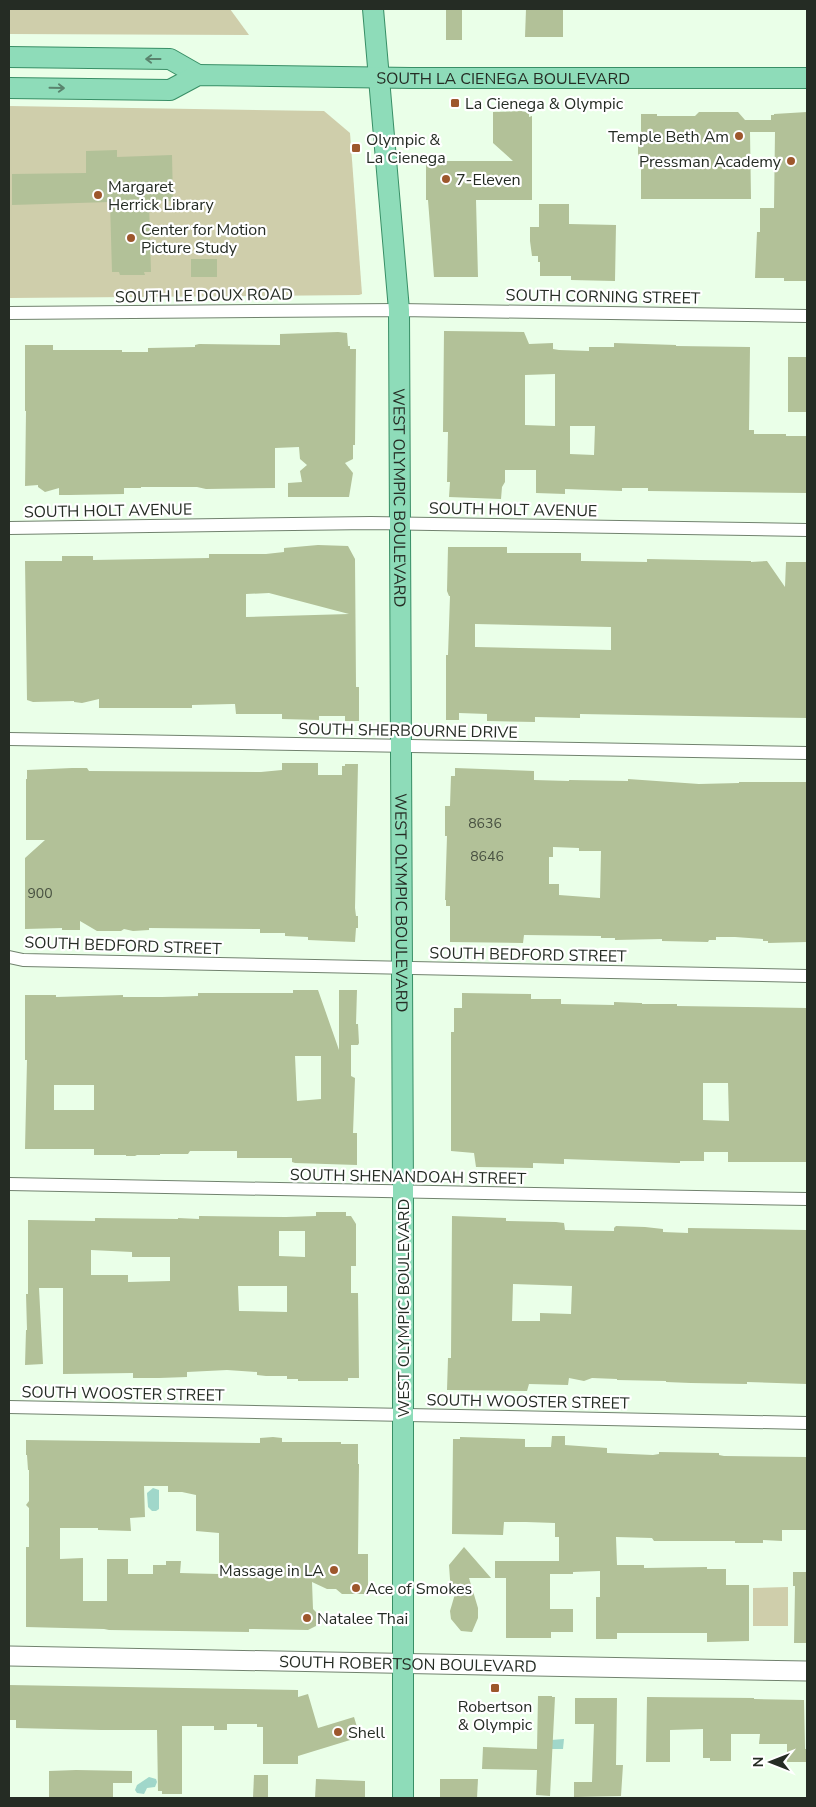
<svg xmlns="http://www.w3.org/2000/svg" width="816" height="1807" viewBox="0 0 816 1807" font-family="'Nunito Sans',sans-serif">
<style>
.green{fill:#cfceab}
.water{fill:#a0d7ca}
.building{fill:#b2c198;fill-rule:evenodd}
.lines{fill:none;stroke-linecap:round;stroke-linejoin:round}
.street-casing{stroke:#71826e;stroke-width:14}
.secondary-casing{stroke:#71826e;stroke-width:21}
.primary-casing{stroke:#388f66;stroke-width:22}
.street{stroke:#fff;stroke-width:12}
.secondary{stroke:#fff;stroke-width:19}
.primary{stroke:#8edcb9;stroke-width:20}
.oneway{stroke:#5a846e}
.poi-dot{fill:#9d572c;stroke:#fff;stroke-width:2}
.labels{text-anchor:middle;stroke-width:4.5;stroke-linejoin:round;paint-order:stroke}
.number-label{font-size:14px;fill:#485141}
.street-label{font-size:16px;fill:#252c24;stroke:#fff}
.poi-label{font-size:16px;fill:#252c24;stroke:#fff;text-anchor:start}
</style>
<rect width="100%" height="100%" fill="#eaffe8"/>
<g class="green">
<path d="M9 9H230L249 35 9 34Z"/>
<path d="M9 106 324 111 350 133 362 294 359 295 9 298Z"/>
<path d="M788 1587V1626H753V1588Z"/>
</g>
<g class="water">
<path d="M153 1488 159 1490V1509L156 1511H152L148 1507 147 1493Z"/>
<path d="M564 1739 563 1749H538L551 1740Z"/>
<path d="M149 1777 156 1779 157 1782 155 1787 147 1788 144 1794 137 1793 135 1790 137 1785Z"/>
</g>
<g class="building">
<rect x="446" y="9" width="16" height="31"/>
<path d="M526 9H563V37H525Z"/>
<path d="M522 111 529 113V117L532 116V200H476L478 277H434L428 200H426V161H513L493 143V112Z"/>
<path d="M699 112H738L745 120H771V115H774V114L807 112V281H784V278H755L757 232H760V208H774L775 132H750L751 199H641V156H638V138H641V114H657V116H695Z"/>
<path d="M117 150V157L172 155 173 201H149L151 272H144L145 275H120L119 272H112L110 202 12 205V174L86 173V151Z"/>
<path d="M539 204H569V224L616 225 615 281 571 280V276H540V262H538V256H532L530 241V227H539Z"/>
<rect x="191" y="259" width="26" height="18"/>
<path d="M444 331 524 332 529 344 553 343V349L559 350 589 351V347H614V343L676 345V346L750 347 749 430H754V434H786V436H807V493L648 491V488H622V491L565 489V494L536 493V470H505V482L502 487 501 499 449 497 450 482H447L448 432H443ZM555 374V426L525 425V375ZM570 426H595L594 455 570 454Z"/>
<path d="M338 332 347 333 348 346H350V349H356L355 445H353V459L345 463 353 473 349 497H288V483L302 482 300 471 307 465 300 459 299 447 275 448V488L206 489 197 487H141V488H124V494L69 495H59V488L45 492 38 487V485L25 486 26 411H25V345H53V350H122V352H148V348L195 347V345L199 344 280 345V334Z"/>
<rect x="788" y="357" width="19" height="55"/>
<path d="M318 545 348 546 355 559 356 687H359V721H345V716H319V720L282 719V714H236L235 704H232L192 705V708H99V699L82 703 74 702V701L33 702 27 700 25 561H62V556H93V560L209 558V554H266L284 552V548ZM269 593 349 614 246 617V594Z"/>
<path d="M448 547H507V553H581V561L647 562V559L751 561V562L767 561 785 587 786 562H807V718L580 714V718L535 717V722L487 721V714L459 713V720H446V655H448L450 596H449L447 591ZM475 624 611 627V650L475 647Z"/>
<path d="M282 763H318V775H342V766H345V764H358L355 908 356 916H358V928H356L355 942 308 940V937L285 936V933H260V929L149 928V930L133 931 124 929 121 931H97L80 921V930H62V928L25 929V858L45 840H26V779H27V770L72 768H87L89 771 261 772 282 770Z"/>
<path d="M455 768 534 771V780L569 781V780L628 781V779L699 784 739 783V782H807V942L768 943V941H763V939L735 937H716V940H709L708 942 662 941V939L615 940V938H601V936L524 935 523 943 450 942V906H446V900H445L447 836H445V806H450L451 776H455ZM553 847 579 848V851H601L600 898 559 895V884H549V857H553Z"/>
<path d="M293 990H318L339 1050V990H357L356 1024H358L359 1043 358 1045H351V1076L355 1078 353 1133H357V1165L295 1163 292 1162V1158H237V1151H190L188 1154H160V1155H137L135 1156H126V1155H94V1149H25L27 1060H25V995H56V997L123 995V997H162L198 996V993H293ZM295 1056H321V1099L297 1101ZM54 1085H94V1110H54Z"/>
<path d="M462 993 531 994V999H561V1004L614 1005V1002L640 1003H642V1004H677V1006L807 1008V1162H728V1152H704V1161H680V1163H677L564 1159V1164L533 1163V1168L476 1167 474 1153 451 1151V1032H454V1008H462ZM703 1083H728L729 1121 703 1120Z"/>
<path d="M316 1212H346V1216H351L356 1224V1266H351V1293H358L359 1378H348V1381H298V1379H287V1376H266L257 1375V1372L227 1370 187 1372V1377L159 1378H133V1373L63 1374V1288H39L43 1364 25 1365 26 1330H27L26 1294H28V1220L95 1221V1218L178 1219V1218L199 1219V1216L286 1217 316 1216ZM279 1231H305V1257L279 1256ZM91 1250 132 1252V1257H170V1281L128 1282V1275H91ZM238 1286H287V1312L239 1311Z"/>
<path d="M452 1216 506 1218V1221L556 1222 564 1223 565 1230 614 1231V1228L616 1226 645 1227 663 1229V1232L688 1233V1228L807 1230V1384L747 1382V1384L691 1383 666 1382V1381L617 1380V1379L592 1378 584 1381 569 1378 568 1385 529 1384 527 1391 447 1390 448 1358H451ZM513 1284 572 1286 571 1314 540 1313V1321H512Z"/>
<path d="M552 1436H565V1445L607 1448V1453L653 1455 659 1454V1452L719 1453V1455L724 1456 807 1457V1530H782V1541L763 1540V1543H735V1541H654L652 1538 616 1537 617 1565H644V1568L707 1567V1569H726V1585H749V1641L707 1642V1633H617V1639H596V1597H600V1571L573 1572V1574H550V1609H573V1632H551V1638H506V1578H495V1561H559V1537H555V1523L526 1522H504L503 1535 452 1534 453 1439H460V1437L525 1439V1447H551Z"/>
<path d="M273 1437 282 1438V1442H341V1444H358V1464H359L358 1554H368V1587L364 1594H342L336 1589H327L312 1582 313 1609 317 1613 316 1626 308 1630 249 1629V1632L109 1630 104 1629 26 1627V1547H29V1508L26 1505 29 1501V1470H28L27 1455H26V1440L260 1443V1438ZM144 1486H168V1492H182L196 1495V1531L219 1533V1574L180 1573 181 1561H166V1565H153V1574H128V1559H107V1601H83V1558L60 1559V1528H98V1530L131 1531 130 1518 145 1517Z"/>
<path d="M464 1547 491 1578H469L478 1608V1618L472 1632 461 1631 451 1619 450 1611 455 1594H451L449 1565Z"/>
<path d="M793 1572H807V1643H794L795 1586H793Z"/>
<path d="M9 1685 298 1690V1697L308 1694 318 1728 354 1717 360 1737 298 1756V1764H263V1727H257V1724H227V1730H214V1726H182V1794H162V1791H158L157 1730H101L16 1728V1720H9Z"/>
<path d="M538 1696H552V1697H555L550 1796 536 1795 537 1770 482 1769 483 1747 537 1749Z"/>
<path d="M647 1697 754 1698V1699L804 1700 805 1749H807V1762H787V1744H759L760 1734H731V1761H710V1758H703V1729L670 1730V1762H646Z"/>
<path d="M575 1698H617L616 1765H623L621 1796 574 1797V1782H592L594 1724H575Z"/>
<path d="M76 1770 132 1771V1783H113V1798H49V1771Z"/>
<path d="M254 1775H268V1798H253Z"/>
<path d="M316 1779 365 1781V1798H315Z"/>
<path d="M440 1779H478L477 1798H440Z"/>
</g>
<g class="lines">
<defs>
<g id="street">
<path d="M9 313 399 310 807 316"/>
<path d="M9 528 371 523 807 530"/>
<path d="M9 739 807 753"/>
<path d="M9 957 23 960 807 976"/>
<path d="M9 1184 807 1199"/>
<path d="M9 1407 807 1423"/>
</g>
<g id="secondary">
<path id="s1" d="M9 1656 807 1671"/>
</g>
<g id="primary">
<path id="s2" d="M373 9 399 310 403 1191V1798"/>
<path d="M9 57 170 59 198 75"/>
<path id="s3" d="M9 88 170 90 198 75 411 78H807"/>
</g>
</defs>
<use href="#street" class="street-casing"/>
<use href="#secondary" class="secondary-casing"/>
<use href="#primary" class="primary-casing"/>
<use href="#street" class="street"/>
<use href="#secondary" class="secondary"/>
<use href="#primary" class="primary"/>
</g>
<defs><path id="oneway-shaft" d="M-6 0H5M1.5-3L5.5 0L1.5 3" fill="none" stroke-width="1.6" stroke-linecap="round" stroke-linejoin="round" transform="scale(1.25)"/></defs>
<g class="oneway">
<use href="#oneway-shaft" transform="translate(153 59) rotate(-180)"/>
<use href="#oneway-shaft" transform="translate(57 88) rotate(1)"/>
</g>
<g class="poi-dot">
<rect x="450" y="98" width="10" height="10" rx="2.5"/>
<circle cx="739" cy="136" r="5"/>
<rect x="351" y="143" width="10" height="10" rx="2.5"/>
<circle cx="791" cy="161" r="5"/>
<circle cx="446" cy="179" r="5"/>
<circle cx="98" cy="195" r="5"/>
<circle cx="131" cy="238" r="5"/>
<circle cx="334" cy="1570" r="5"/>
<circle cx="356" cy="1588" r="5"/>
<circle cx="307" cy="1618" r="5"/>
<rect x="490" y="1683" width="10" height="10" rx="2.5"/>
<circle cx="338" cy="1732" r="5"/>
</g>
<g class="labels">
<g class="number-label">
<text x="485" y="828">8636</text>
<text x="487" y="861">8646</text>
<text x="40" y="898">900</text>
</g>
<g class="street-label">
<text dy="6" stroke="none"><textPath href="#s3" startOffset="498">SOUTH LA CIENEGA BOULEVARD</textPath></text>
<text transform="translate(204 295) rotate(-1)" y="6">SOUTH LE DOUX ROAD</text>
<text transform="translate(603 296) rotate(1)" y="6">SOUTH CORNING STREET</text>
<text dy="6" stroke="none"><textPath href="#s2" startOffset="490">WEST OLYMPIC BOULEVARD</textPath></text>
<text transform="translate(513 509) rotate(1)" y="6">SOUTH HOLT AVENUE</text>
<text transform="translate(108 510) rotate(-1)" y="6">SOUTH HOLT AVENUE</text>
<text transform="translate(408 730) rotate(1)" y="6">SOUTH SHERBOURNE DRIVE</text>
<text dy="6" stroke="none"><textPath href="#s2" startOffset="895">WEST OLYMPIC BOULEVARD</textPath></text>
<text transform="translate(123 945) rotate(2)" y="6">SOUTH BEDFORD STREET</text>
<text transform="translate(528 954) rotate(1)" y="6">SOUTH BEDFORD STREET</text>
<text transform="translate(408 1176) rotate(1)" y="6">SOUTH SHENANDOAH STREET</text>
<text transform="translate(403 1308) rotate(-90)" y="6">WEST OLYMPIC BOULEVARD</text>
<text transform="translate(123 1393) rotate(1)" y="6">SOUTH WOOSTER STREET</text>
<text transform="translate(528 1401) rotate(1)" y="6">SOUTH WOOSTER STREET</text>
<text dy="6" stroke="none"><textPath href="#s1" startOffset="399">SOUTH ROBERTSON BOULEVARD</textPath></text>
</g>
<g class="poi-label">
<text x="465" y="109">La Cienega &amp; Olympic</text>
<text x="729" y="142" text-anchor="end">Temple Beth Am</text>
<text x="366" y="145">Olympic &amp;<tspan x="366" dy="18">La Cienega</tspan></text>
<text x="781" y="167" text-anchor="end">Pressman Academy</text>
<text x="456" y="185">7-Eleven</text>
<text x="108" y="192">Margaret<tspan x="108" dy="18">Herrick Library</tspan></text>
<text x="141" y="235">Center for Motion<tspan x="141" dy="18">Picture Study</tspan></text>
<text x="324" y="1576" text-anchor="end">Massage in LA</text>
<text x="366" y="1594">Ace of Smokes</text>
<text x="317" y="1624">Natalee Thai</text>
<text x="495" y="1712" text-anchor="middle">Robertson<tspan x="495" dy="18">&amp; Olympic</tspan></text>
<text x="348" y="1738">Shell</text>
</g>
</g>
<rect width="816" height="1807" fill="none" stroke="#252c24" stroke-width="20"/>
<g transform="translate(771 1762) rotate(270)" stroke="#ffffff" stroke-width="4" paint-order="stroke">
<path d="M0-4L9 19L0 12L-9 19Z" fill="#252c24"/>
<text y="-8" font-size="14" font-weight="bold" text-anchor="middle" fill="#252c24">N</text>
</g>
</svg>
